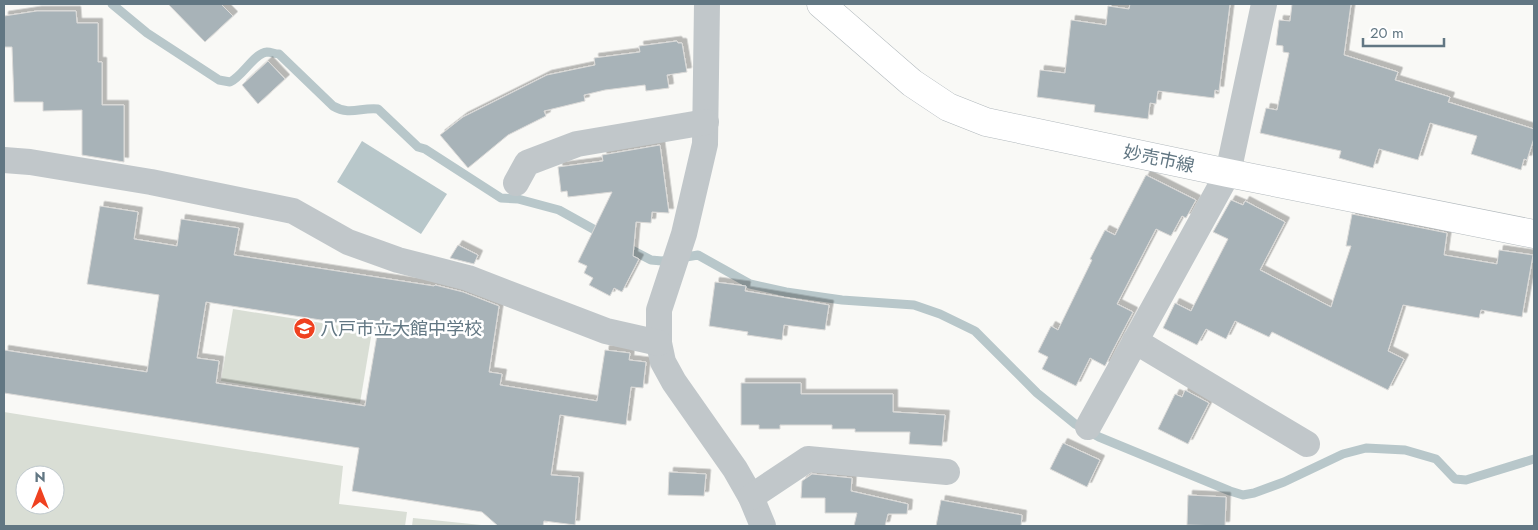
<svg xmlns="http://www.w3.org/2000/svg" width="1538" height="530" viewBox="0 0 1538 530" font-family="Jost,'Noto Sans JP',sans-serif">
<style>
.green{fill:#d9ded5;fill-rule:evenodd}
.water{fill:#b8c7ca}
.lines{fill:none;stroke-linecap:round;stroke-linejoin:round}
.stream{stroke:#b8c7ca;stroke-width:9}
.building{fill:#a8b3b8;stroke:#dbdad8;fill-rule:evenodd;filter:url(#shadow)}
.major-casing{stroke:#b2b9bd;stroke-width:29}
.minor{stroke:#c1c7ca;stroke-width:26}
.major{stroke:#fff;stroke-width:28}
.labels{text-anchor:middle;stroke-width:5;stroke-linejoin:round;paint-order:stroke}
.street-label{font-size:18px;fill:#627783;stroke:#fff}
.poi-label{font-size:18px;fill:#627783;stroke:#fff;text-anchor:start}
</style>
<defs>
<filter id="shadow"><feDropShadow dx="4.5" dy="-4.5" stdDeviation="0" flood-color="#0004"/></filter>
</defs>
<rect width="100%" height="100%" fill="#f9f9f6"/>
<g class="green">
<path d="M233 309 372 331 360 403 221 381Z"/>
<path d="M4 412 343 466 339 504 407 512 405 526H4ZM25 475H55V505H25Z"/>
<path d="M413 518 491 526H412Z"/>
</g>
<path class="water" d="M362 141 447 194 421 234 337 182Z"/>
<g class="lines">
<g class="stream">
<path d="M112 4 147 33 219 80 230 82C243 76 254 53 267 52 271 52 275 54 279 54L333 106C350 116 361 107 378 109L418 147 425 149 501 198 518 199 559 210 604 235"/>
<path d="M624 246 651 260 662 261 698 255 750 284 786 292 842 300 914 305 940 314 975 331 1037 393 1075 424 1099 437 1230 491 1243 495 1254 493 1284 482 1343 454 1366 448 1405 450 1436 459 1455 479 1466 480 1534 459"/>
</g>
</g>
<g class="building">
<path d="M168 4H221L233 16 205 42Z"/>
<path d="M1130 4H1230L1219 91 1215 90 1214 98 1158 91 1156 104 1150 103 1148 119 1094 112 1095 105 1037 97 1040 70 1065 73 1071 20 1106 25 1108 6 1129 9Z"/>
<path d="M1292 4H1351L1344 55 1398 72 1395 80 1450 97 1448 102 1534 129V138L1527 160 1524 159 1521 170 1471 154 1477 136 1430 123 1418 160 1379 149 1373 168 1339 158 1341 151 1260 133 1266 108 1277 110 1289 53 1283 52V46L1276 45 1279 20 1290 21Z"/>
<path d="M37 11H76L77 23H98V62H102V105H124V162L82 155V110L43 111V102H14L12 47H4V16Z"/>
<path d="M677 41 678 43H682L687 72 667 75 669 88 646 91 645 85 605 90 584 95 585 101 544 111 546 116 508 135 468 168 440 135 463 117 547 75 595 65 594 58 640 52 639 46Z"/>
<path d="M268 61 285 79 258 104 242 85Z"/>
<path d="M660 145 669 213 652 212 651 223 636 222 633 256 639 259 622 292 614 288 610 296 589 285 593 278 584 273 587 266 578 262 612 192 568 197 567 191 561 192 558 167 603 161 602 155Z"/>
<path d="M1146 175 1196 200 1186 218 1182 216 1171 236 1156 229 1117 304 1133 312 1113 350 1105 366 1090 358 1076 386 1042 369 1048 357 1038 352 1051 326 1058 330 1092 260 1090 259 1105 230 1115 235Z"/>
<path d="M1231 200 1243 205 1245 201 1285 222 1260 270 1331 307 1351 246H1346L1352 214 1447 233 1444 255 1497 264 1499 250 1533 255 1522 317 1481 310 1479 318 1403 305 1388 351 1404 359 1388 390 1272 332 1269 337 1235 321 1226 339 1206 329 1197 345 1163 328 1175 303 1191 311 1228 239 1213 232Z"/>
<path d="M100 206 138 212 134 239 177 246 181 219 239 228 234 255 434 286 435 285 463 292 499 306 489 372 502 374 500 385 597 401 605 350 630 353 629 360 646 362 643 388 631 387 626 425 560 415 551 475 579 477 575 525 544 521 543 526H498L482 512 352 491 359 448 4 393V350L147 372 159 295 87 284ZM206 302 378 329 365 406 216 383 219 361 197 358Z"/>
<path d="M458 245 478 255 474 264 450 258Z"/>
<path d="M715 282 746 286 745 291 829 305 825 330 784 325 782 340 747 335 748 332 709 326Z"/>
<path d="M741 383H801V394H893V412L945 415 942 446 909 444 910 432H855V429H832V425H780V429H759V425H741Z"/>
<path d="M1185 390 1209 403 1188 444 1158 429 1175 394 1182 397Z"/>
<path d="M1063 443 1100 460 1087 487 1050 469Z"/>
<path d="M669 472 706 474 704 496 668 495Z"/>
<path d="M812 474 852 478 851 491 908 504 907 514H888L885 526H854L857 513H825V498H801L802 481Z"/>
<path d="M1188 495 1226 497 1225 526 1187 525Z"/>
<path d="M941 500 1022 515 1021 526H936Z"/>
</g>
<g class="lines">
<defs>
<path id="major" d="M821 4 912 83 948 107 986 122 1228 173 1534 234"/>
</defs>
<use href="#major" class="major-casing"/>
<g class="minor">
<path d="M707 4 705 144 684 234 659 310V343L663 362 674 382 735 469 751 497 763 526"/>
<path d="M4 160 30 162 151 182 293 211 348 242 398 260 468 278 606 331 659 343"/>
<path d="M516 183 527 163 577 144 706 122"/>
<path d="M1135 341 1307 444"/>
<path d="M1088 427 1228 173 1264 4"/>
<path d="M751 497 808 459 947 472"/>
</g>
<use href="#major" class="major"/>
</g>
<defs>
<symbol id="school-disc" viewBox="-11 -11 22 22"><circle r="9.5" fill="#ef4120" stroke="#fff"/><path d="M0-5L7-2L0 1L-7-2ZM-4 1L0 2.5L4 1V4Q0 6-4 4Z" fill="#fff"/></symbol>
</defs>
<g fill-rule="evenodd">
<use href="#school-disc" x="292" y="316" width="25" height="25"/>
</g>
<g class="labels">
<g class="street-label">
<text transform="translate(1159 159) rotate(12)" y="6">妙売市線</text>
</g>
<g class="poi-label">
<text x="320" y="335">八戸市立大館中学校</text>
</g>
</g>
<rect width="1538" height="530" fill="none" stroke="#627783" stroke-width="10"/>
<g transform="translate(40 490)"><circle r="24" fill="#ffffff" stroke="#c0c9cd"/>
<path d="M0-4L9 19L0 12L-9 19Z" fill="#ef4120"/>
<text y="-8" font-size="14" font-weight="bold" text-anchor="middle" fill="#627783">N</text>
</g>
<path d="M1363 38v8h81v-8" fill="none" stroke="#627783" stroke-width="2.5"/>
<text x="1370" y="38" font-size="15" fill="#627783" stroke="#ffffff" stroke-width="4" paint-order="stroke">20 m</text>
</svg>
